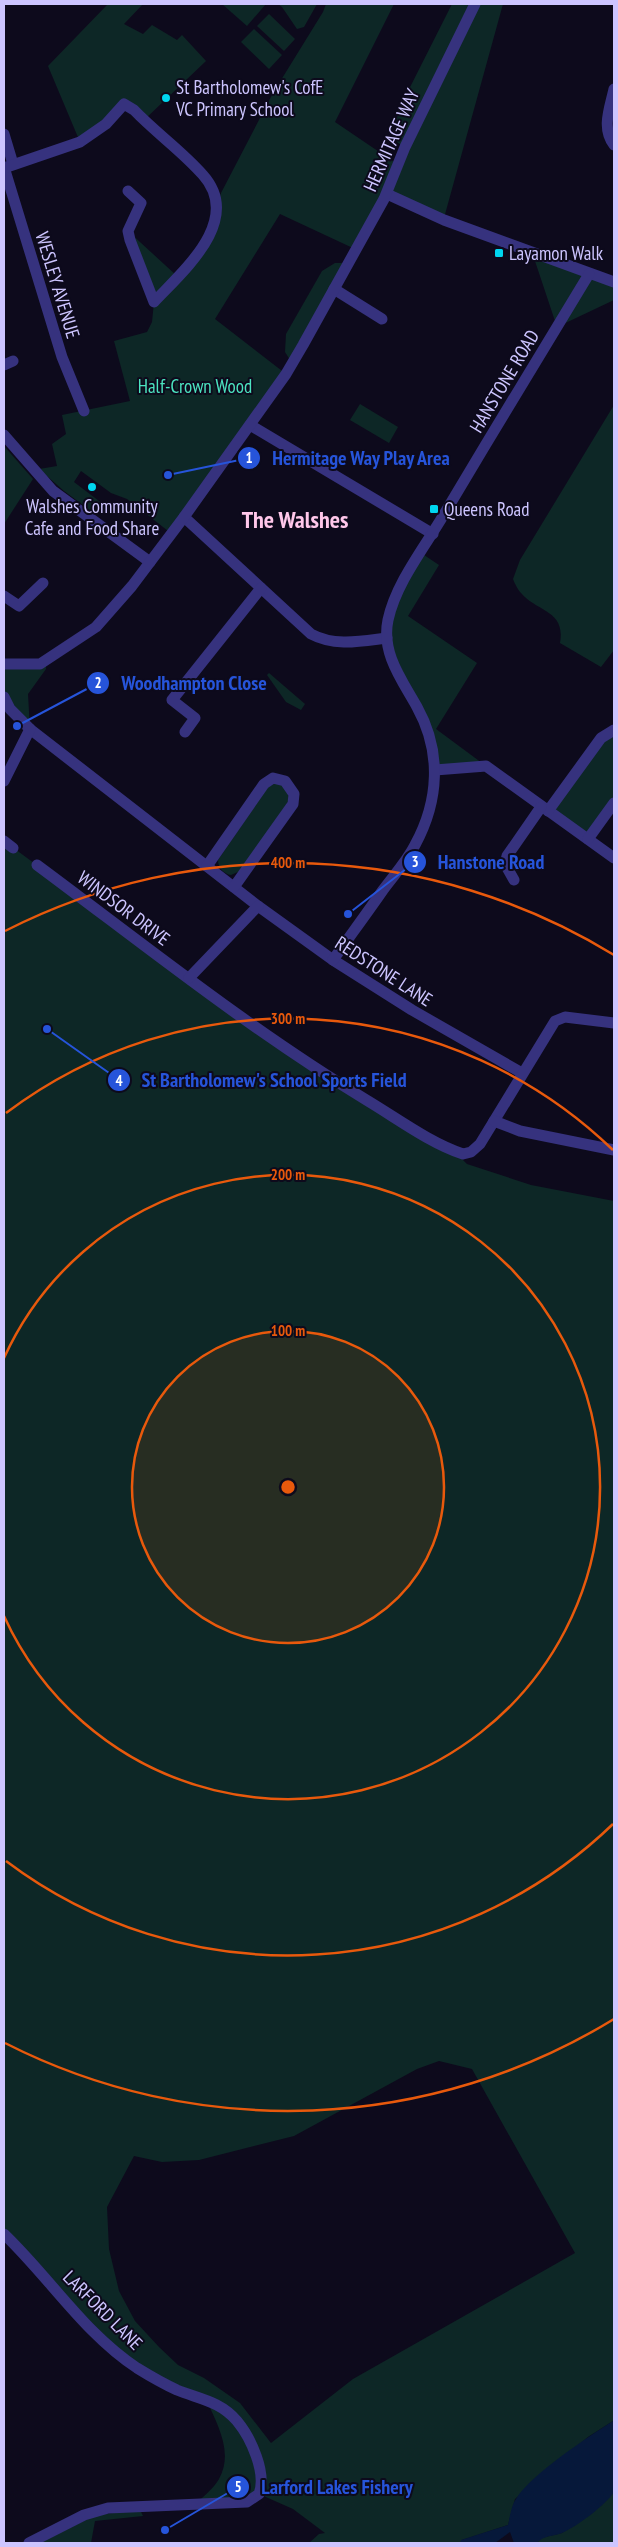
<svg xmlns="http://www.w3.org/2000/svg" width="618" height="2547" viewBox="0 0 618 2547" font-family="'PT Sans Narrow',sans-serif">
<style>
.green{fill:#0d2726;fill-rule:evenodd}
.water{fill:#06183a}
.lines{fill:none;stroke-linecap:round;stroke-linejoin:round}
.minor{stroke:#36327e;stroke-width:11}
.ring{fill:none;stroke:#e8590c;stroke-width:2.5}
.poi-dot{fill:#00d6f0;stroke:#0d0a1c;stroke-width:2}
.labels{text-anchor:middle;stroke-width:4;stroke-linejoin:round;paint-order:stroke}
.poi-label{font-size:19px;fill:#cdc5ff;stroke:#0d0a1c;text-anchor:start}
.street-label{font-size:19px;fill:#cdc5ff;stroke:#0d0a1c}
.park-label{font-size:19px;fill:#4ce4c0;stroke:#0d0a1c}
.district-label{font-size:24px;font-weight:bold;fill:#ffc7ea;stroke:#0d0a1c}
.centre{fill:#e8590c;stroke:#0d0a1c;stroke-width:2.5}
.ring-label{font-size:15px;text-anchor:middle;font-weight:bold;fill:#e8590c;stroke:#0d0a1c;stroke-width:4;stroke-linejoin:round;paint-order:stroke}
.leader{fill:none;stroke:#2654da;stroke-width:2}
.callout-dot{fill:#2654da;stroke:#0d0a1c;stroke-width:2}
.mark-label{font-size:15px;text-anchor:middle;font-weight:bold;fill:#fff}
.callout-label{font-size:20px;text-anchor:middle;font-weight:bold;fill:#2654da;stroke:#0d0a1c;stroke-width:4;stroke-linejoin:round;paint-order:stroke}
</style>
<rect width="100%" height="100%" fill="#0d0a1c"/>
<g class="green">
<path d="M108 4H143L124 24 143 34 152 25 177 40 182 35 206 61 144 120 124 104 80 142 48 66Z"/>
<path d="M222 4H266L247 26Z"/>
<path d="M278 4H277H317L304 27 297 29 282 7Z"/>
<path d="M326 4H394L335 122 397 164 405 148 397 142 395 128 399 109 452 4H503L444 218 387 194 355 249 280 214 215 319 286 374 172 534 127 499 111 493 81 471 74 482 103 504 95 514 64 491 39 469 57 466 52 444 66 434 62 415 130 401 114 341 147 332 152 322 154 302 128 231 177 276 211 235 221 193 273 93 323 12Z"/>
<path d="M269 14 295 39 284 51 257 26Z"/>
<path d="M254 29 282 55 269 69 241 42Z"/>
<path d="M533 255 614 282V300L557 327Z"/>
<path d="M335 263H348L292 363 285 352 286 334 322 271Z"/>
<path d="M360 404 398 427 389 443 350 420Z"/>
<path d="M614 405V650L601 667 560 643C566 610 537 612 521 593 518 590 515 584 513 579L520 560Z"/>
<path d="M4 446 33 479 4 524Z"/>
<path d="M421 553 439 565 408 616 477 663 436 729 486 766 435 770 433 751 389 650 388 622Z"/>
<path d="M46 662V669L28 694 30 729 4 706V664Z"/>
<path d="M269 673 305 704 301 710 286 702 267 675Z"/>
<path d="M614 730V803L588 839 548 811Z"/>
<path d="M276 783 288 788 289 800 286 805 240 871 231 875C224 874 218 868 218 860L268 787Z"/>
<path d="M4 841 276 1041 454 1151 467 1164 531 1185 614 1201V2424L613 2421 588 2437 515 2499 508 2525 462 2540 460 2543H309L319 2534 325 2533 293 2509 259 2494 195 2504C203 2497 214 2488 219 2479 234 2452 217 2424 206 2399L137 2368 4 2234ZM439 2061 472 2069 575 2253 353 2379 271 2443 240 2403 204 2378 178 2365 159 2347 135 2321 119 2291 109 2249 107 2207 134 2156 162 2162 199 2160 294 2136 417 2069Z"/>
<path d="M614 2492V2543H537L541 2538 562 2533Z"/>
<path d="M140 2510 143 2516 95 2521 91 2543H39L96 2515Z"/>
</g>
<path class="water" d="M613 2421 614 2492C606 2505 576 2527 562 2533 552 2537 544 2535 537 2543H514L510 2532 495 2543H460L461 2540 508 2525C510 2517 511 2506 516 2499 530 2475 588 2437 613 2421Z"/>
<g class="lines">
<g class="minor">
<path d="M614 89C610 108 601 128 614 145"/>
<path d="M4 134 13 164"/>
<path d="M4 167 62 357 84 411"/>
<path d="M4 168 80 142 106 124 124 104 134 110C156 133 182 151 203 175 243 220 184 270 154 302L130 240 128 231 141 203 128 191"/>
<path d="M387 194 444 220 614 282"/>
<path d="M334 289 382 319"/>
<path d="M4 365 13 361"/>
<path d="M250 425 433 534"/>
<path d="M4 435 53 491 150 562"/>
<path d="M184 517 311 634C335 647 362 641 387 638"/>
<path d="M4 596 19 606 43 583"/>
<path d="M4 664H40L96 627 132 586 184 517 286 374 303 345 384 199 405 147 475 4"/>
<path d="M4 697 10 709 30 729 258 906 333 960 412 1010 522 1073"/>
<path d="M185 732 195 718 172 700 261 588"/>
<path d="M435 770 486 766 614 858"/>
<path d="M4 781 30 729"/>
<path d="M548 811 601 738 614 730"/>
<path d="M588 839 614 803"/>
<path d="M4 841 13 848"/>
<path d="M37 865C146 946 252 1031 368 1101 398 1119 430 1143 463 1154L471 1152 480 1144 555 1021 565 1017 614 1023"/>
<path d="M207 866 264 784 273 778 285 781 294 794 293 804 234 887"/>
<path d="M514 880 505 864 507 856 541 807"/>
<path d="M333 960C350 936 367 913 383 890 394 875 407 861 415 845 439 801 442 752 417 707 402 680 381 653 388 620 396 583 424 548 443 516 491 435 540 355 589 274"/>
<path d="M189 978 258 906"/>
<path d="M494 1121 520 1131 614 1150"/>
<path d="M4 2234C49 2277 85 2334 137 2368 150 2376 164 2384 177 2390 199 2399 220 2401 237 2421 251 2438 267 2473 259 2494L247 2502 108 2508 84 2515 29 2543"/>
</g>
</g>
<circle cx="288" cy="1487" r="156" fill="#e8590c" fill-opacity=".12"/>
<g class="ring">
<circle cx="288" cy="1487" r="156"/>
<path d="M4 1358A312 312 0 1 1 4 1616"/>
<path d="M613 1824A468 468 0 0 1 6 1861M6 1113A468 468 0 0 1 613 1150"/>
<path d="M614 2019A624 624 0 0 1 5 2043M5 931A624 624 0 0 1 614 955"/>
</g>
<g class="poi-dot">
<circle cx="166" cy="98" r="5"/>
<rect x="494" y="248" width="10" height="10" rx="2.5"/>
<circle cx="92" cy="487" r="5"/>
<rect x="429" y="504" width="10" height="10" rx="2.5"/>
</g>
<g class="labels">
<g class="poi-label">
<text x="176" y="94">St Bartholomew's CofE<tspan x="176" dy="22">VC Primary School</tspan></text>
<text x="509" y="260">Layamon Walk</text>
<text x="92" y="513" text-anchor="middle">Walshes Community<tspan x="92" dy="22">Cafe and Food Share</tspan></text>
<text x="444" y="516">Queens Road</text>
</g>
<g class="street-label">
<text transform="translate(391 140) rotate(-66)" y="7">HERMITAGE WAY</text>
<text transform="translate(58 285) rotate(73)" y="7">WESLEY AVENUE</text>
<text transform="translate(504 381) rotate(-59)" y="7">HANSTONE ROAD</text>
<text transform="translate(124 908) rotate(37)" y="7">WINDSOR DRIVE</text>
<text transform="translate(384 971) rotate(33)" y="7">REDSTONE LANE</text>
<text transform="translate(103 2310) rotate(45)" y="7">LARFORD LANE</text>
</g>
<g class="park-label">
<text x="195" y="393">Half-Crown Wood</text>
</g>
<g class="district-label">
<text x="295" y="528">The Walshes</text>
</g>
</g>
<circle cx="288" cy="1487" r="8" class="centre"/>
<g class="ring-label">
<text x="288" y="868">400 m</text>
<text x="288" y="1024">300 m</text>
<text x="288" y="1180">200 m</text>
<text x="288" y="1336">100 m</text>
</g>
<path class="leader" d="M168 475L249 458M17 726L98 683M348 914L415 862M47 1029L119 1080M165 2530L238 2487"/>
<g class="callout-dot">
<circle cx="168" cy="475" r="5"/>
<circle cx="17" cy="726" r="5"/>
<circle cx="348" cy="914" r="5"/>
<circle cx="47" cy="1029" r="5"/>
<circle cx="165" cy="2530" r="5"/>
<circle cx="249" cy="458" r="12"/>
<circle cx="98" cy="683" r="12"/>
<circle cx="415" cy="862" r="12"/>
<circle cx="119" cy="1080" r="12"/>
<circle cx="238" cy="2487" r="12"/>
</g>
<g class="mark-label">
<text x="249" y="463">1</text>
<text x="98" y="688">2</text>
<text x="415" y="867">3</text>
<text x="119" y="1086">4</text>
<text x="238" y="2492">5</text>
</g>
<g class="callout-label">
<text x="361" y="465">Hermitage Way Play Area</text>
<text x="194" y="690">Woodhampton Close</text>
<text x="491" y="869">Hanstone Road</text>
<text x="274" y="1087">St Bartholomew's School Sports Field</text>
<text x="337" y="2494">Larford Lakes Fishery</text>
</g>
<rect width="618" height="2547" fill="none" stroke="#cdc5ff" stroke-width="10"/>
</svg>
